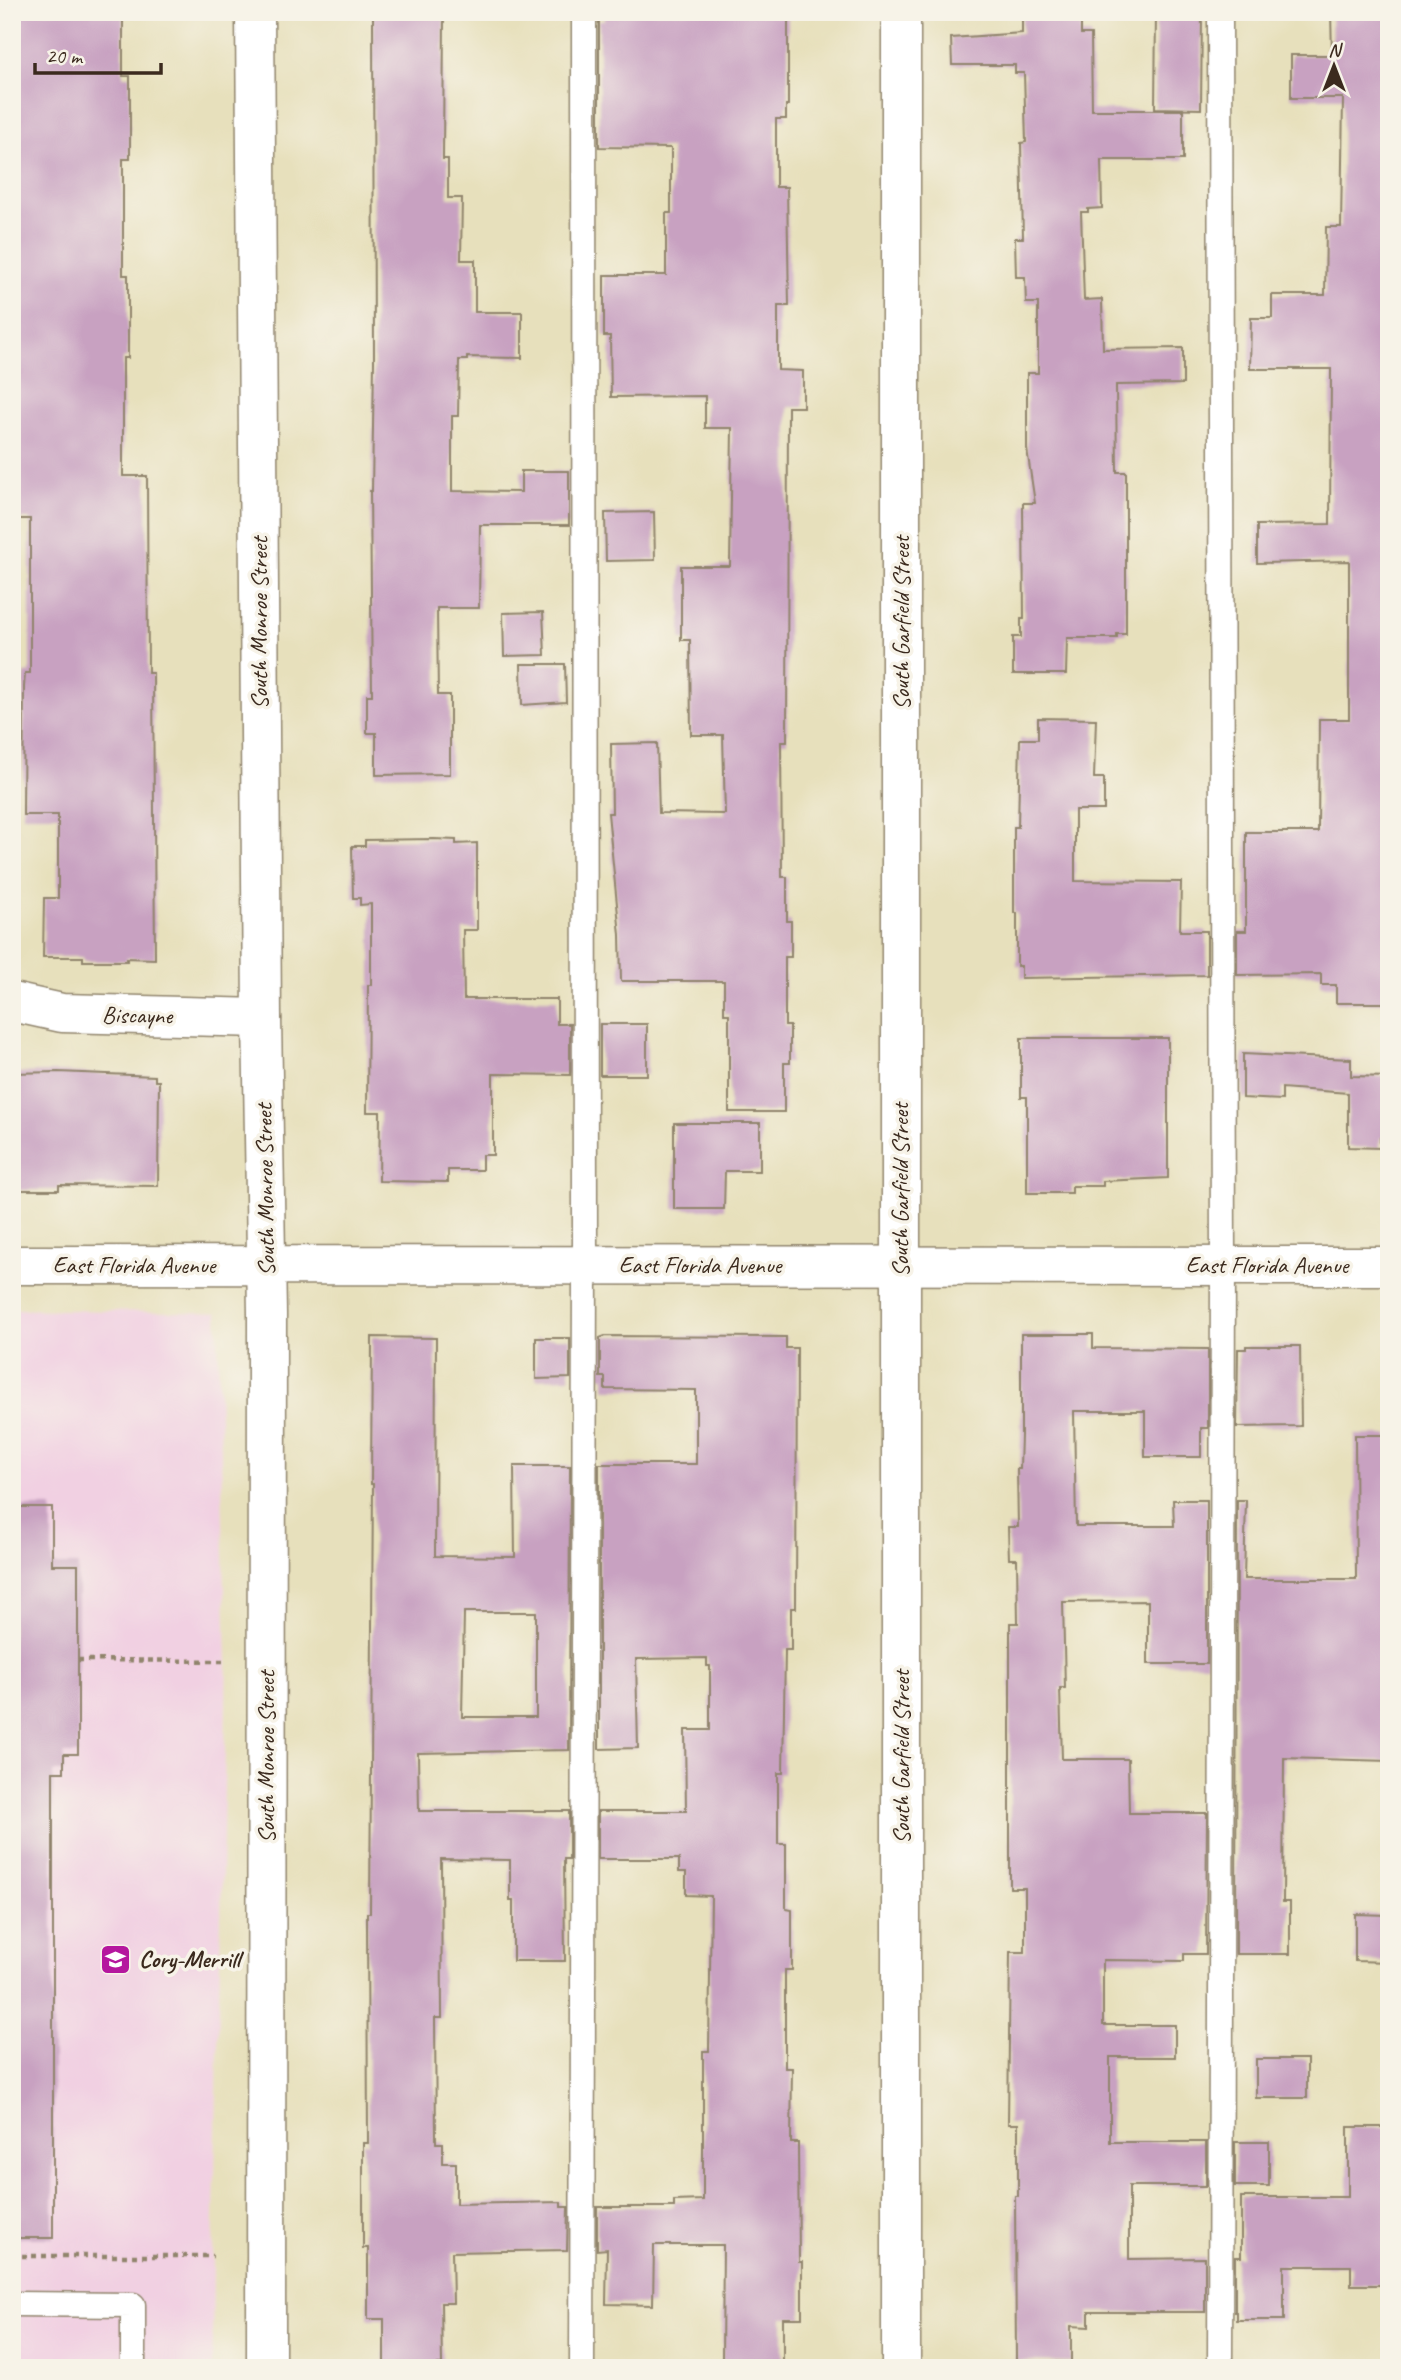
<svg xmlns="http://www.w3.org/2000/svg" width="1401" height="2380" viewBox="0 0 1401 2380" font-family="Caveat,sans-serif">
<style>
.built{fill:#f1d0e2}
.building{fill:#c8a1c1;fill-rule:evenodd}
.lines{fill:none;stroke-linecap:round;stroke-linejoin:round}
.lane-casing{stroke:#91856d;stroke-width:27}
.street-casing{stroke:#91856d;stroke-width:41}
.secondary-casing{stroke:#91856d;stroke-width:41}
.path{stroke:#91856d;stroke-width:4.5;stroke-dasharray:5 5;stroke-linecap:butt}
.lane{stroke:#fff;stroke-width:24}
.street{stroke:#fff;stroke-width:38}
.secondary{stroke:#fff;stroke-width:38}
.labels{text-anchor:middle;stroke-width:7;stroke-linejoin:round;paint-order:stroke}
.street-label{font-size:24px;fill:#3b2a1e;stroke:#f7f3e8}
.poi-label{font-size:24px;font-weight:bold;fill:#3b2a1e;stroke:#f7f3e8;text-anchor:start}
</style>
<rect width="100%" height="100%" fill="#f7f3e8"/>
<filter id="ink" filterUnits="userSpaceOnUse"><feTurbulence type="fractalNoise" baseFrequency=".0143" numOctaves="2"/><feDisplacementMap in="SourceGraphic" scale="14" xChannelSelector="R" yChannelSelector="G"/><feConvolveMatrix kernelMatrix="1 2 1 2 8 2 1 2 1" color-interpolation-filters="sRGB"/></filter>
<filter id="wash" filterUnits="userSpaceOnUse"><feTurbulence type="fractalNoise" baseFrequency=".00686" numOctaves="4" result="noise"/><feDisplacementMap in="SourceGraphic" scale="28" xChannelSelector="R" yChannelSelector="G"/><feGaussianBlur stdDeviation="1.57" result="paint"/><feColorMatrix in="noise" values="0 0 0 0 0 0 0 0 0 0 0 0 0 0 0 0 0 1.4 0 .05"/><feComposite in="paint" operator="in"/></filter>
<g filter="url(#wash)">
<rect width="100%" height="100%" fill="#e7e0bc"/>
<path class="built" d="M12 1309 217 1313 227 1661 213 2256 212 2368H12Z"/>
<g id="blocks">
<g class="building">
<path d="M15 12H123V76H130V159H123V275H128V358H123V476H147L148 673H153L155 959 127 958V961H83V957H43L44 898H58V815H23L24 687 25 673H30V519H16L17 452 14 376 15 299H18V219H15V119H12Z"/>
<path d="M373 12H444L443 159H448V198H462L461 260H475V312H522V358L467 357V360H459L458 416H452V491L521 492V471H569V525H480L479 608H437L438 695H450V774L376 775V733H367V695H372L370 491H372L374 362Z"/>
<path d="M604 12H788V105H786V119H776V187H787L789 306H778V370L803 371V407H788L787 742H781L782 877H787V921H791V957H785V1026H790V1063H784V1112H729V1014H724V981H621L620 935 608 813H612L611 744 657 743 659 813 725 814 723 735H691L690 640H681V566H730L732 428H705V396L611 397 610 336H604V275H666V213H671V148L599 147V20H604Z"/>
<path d="M1035 12H1081V34H1091L1092 110H1183V160H1101L1102 208 1088 209V212H1081L1084 300 1102 299 1103 349 1183 348V384L1116 385 1117 472H1126V634H1117V638H1067L1066 674H1013V637H1021V619H1024L1023 503H1035L1027 449V373H1038V303H1026L1025 277H1016L1015 238H1023L1021 143 1026 142 1024 73H1015V65H952L951 38 1022 33V14H1035Z"/>
<path d="M1156 12H1202L1201 109 1155 108Z"/>
<path d="M1331 12H1389V1003H1336V985H1321V974L1237 975V931H1246V832H1318L1319 719H1349V561L1257 563V525L1330 524 1331 369H1250L1251 318H1272V295H1325L1326 227H1341L1343 98H1291V55H1332Z"/>
<path d="M654 512 655 560 606 561 605 513Z"/>
<path d="M543 612 545 655 504 656 503 613Z"/>
<path d="M521 664H565L566 702 522 705Z"/>
<path d="M1038 718 1096 719 1094 778H1104V810H1075V881L1181 882 1180 931H1207V975L1021 978V966H1017V913H1014V827H1018L1020 739H1038Z"/>
<path d="M434 839 456 840V844L477 843V930H463L464 999H557V1024H570V1075L493 1074V1155H482V1170H448V1182L379 1181 380 1112H367L368 985H371V904L360 905V898H353L352 846H365V840Z"/>
<rect x="600" y="1024" width="47" height="51"/>
<path d="M1021 1038H1168V1178L1103 1181V1186H1072V1193H1027V1097H1021Z"/>
<path d="M1243 1054 1351 1059V1076L1389 1077V1138H1380V1148L1348 1147V1093L1282 1088V1100L1243 1098Z"/>
<path d="M58 1072 155 1076V1081H159L158 1186 59 1185V1190H12V1073Z"/>
<path d="M674 1123H760V1171H725L724 1209H674Z"/>
<path d="M1021 1334H1093V1348L1208 1349V1428H1201V1457H1145V1411H1074L1076 1526H1174L1173 1500H1207V1664H1148V1601L1063 1602 1065 1688H1060L1062 1759H1128L1129 1813H1207L1206 1954H1184V1961L1103 1960V2025H1175V2057H1110V2142H1206V2186H1129V2259L1205 2258V2312H1089V2327L1071 2326V2362L1016 2361 1015 2196H1018V2124H1008L1010 1952H1025V1888H1010V1623H1018L1017 1559H1009L1008 1527H1018L1017 1469H1020L1021 1435Z"/>
<path d="M605 1336 786 1337V1348H797L796 1608H791V1650H785L783 1773H778V1844H786V1909L792 1910V1970H785V2068H792L791 2143H798L799 2262H802V2318H783V2361H722L723 2245H654L653 2305 606 2304 607 2249 597 2250V2207H674V2201L703 2200V2051H709L711 1896 686 1895V1872H679V1859H598V1811H686L685 1730H710V1666H707V1658L636 1659 638 1748 599 1749V1464H696V1390L605 1389V1377H600V1338Z"/>
<path d="M372 1337 436 1338 435 1556 515 1557 514 1466H570L569 1750 418 1753 419 1811H569V1859H564L565 1961H513V1900H510V1860L441 1859 442 2018H435L436 2143H443V2163H456V2204L561 2202V2207H568L567 2250 452 2252 453 2303H441L442 2365H384V2319H368V2248H363V2143H368L367 1913H370L373 1484H371ZM464 1612H536V1717H462Z"/>
<path d="M536 1338H570V1378L536 1379Z"/>
<path d="M1246 1346H1300L1301 1426 1237 1427 1238 1349H1246Z"/>
<path d="M1355 1435H1389V1761L1284 1758 1283 1902H1290V1954H1236L1237 1500H1246L1244 1579H1356Z"/>
<path d="M12 1507H52V1565H78V1754H64V1772H53V2238H12Z"/>
<path d="M1355 1914 1389 1915V1962L1355 1961Z"/>
<rect x="1256" y="2059" width="51" height="39"/>
<path d="M1348 2127H1389V2285H1351V2266H1284V2320H1237V2312H1235V2257H1241V2197H1348Z"/>
<rect x="1235" y="2142" width="34" height="44"/>
</g>
</g>
</g>
<g filter="url(#ink)">
<use href="#blocks" fill-opacity="0" stroke="#91856d" stroke-width="2"/>
<g class="lines">
<defs>
<g id="lane">
<path d="M12 2304 133 2305V2368"/>
<path d="M582 2368 585 1265 584 12"/>
<path d="M1220 2368 1223 1265 1220 12"/>
</g>
<g id="street">
<path d="M255 12 262 1018 267 1314 266 2368"/>
<path d="M12 1002 62 1013 262 1018"/>
<path d="M901 2368V12"/>
</g>
<path id="secondary" d="M12 1265 1389 1266"/>
</defs>
<use href="#lane" class="lane-casing"/>
<use href="#street" class="street-casing"/>
<use href="#secondary" class="secondary-casing"/>
<g class="path">
<path d="M78 1660 226 1661"/>
<path d="M12 2256H213"/>
</g>
<use href="#lane" class="lane"/>
<use href="#street" class="street"/>
<use href="#secondary" class="secondary"/>
</g>
</g>
<defs>
<symbol id="school-square" viewBox="-11 -11 22 22"><rect x="-9" y="-9" width="18" height="18" rx="4" fill="#b5179e" stroke="#f7f3e8"/><path d="M0-5L7-2L0 1L-7-2ZM-4 1L0 2.5L4 1V4Q0 6-4 4Z" fill="#fff"/></symbol>
</defs>
<g fill-rule="evenodd">
<use href="#school-square" x="98" y="1942" width="35" height="35"/>
</g>
<g class="labels">
<g class="street-label">
<text transform="translate(259 623) rotate(-90)" y="8">South Monroe Street</text>
<text transform="translate(901 623) rotate(-90)" y="8">South Garfield Street</text>
<text transform="translate(137 1015) rotate(1)" y="8">Biscayne</text>
<text transform="translate(265 1190) rotate(-91)" y="8">South Monroe Street</text>
<text transform="translate(900 1190) rotate(-90)" y="8">South Garfield Street</text>
<text x="134" y="1273">East Florida Avenue</text>
<text x="700" y="1273">East Florida Avenue</text>
<text x="1267" y="1273">East Florida Avenue</text>
<text transform="translate(266 1757) rotate(-90)" y="8">South Monroe Street</text>
<text transform="translate(901 1757) rotate(-90)" y="8">South Garfield Street</text>
</g>
<g class="poi-label">
<text x="139" y="1967">Cory-Merrill</text>
</g>
</g>
<rect width="1401" height="2380" fill="none" stroke="#f7f3e8" stroke-width="42"/>
<g transform="translate(1334 66)" stroke="#f7f3e8" stroke-width="5" paint-order="stroke">
<path d="M0-5L12 26L0 18L-12 26Z" fill="#3b2a1e"/>
<text y="-10" font-size="19" font-weight="bold" text-anchor="middle" fill="#3b2a1e">N</text>
</g>
<path d="M35 63v10h126v-10" fill="none" stroke="#3b2a1e" stroke-width="3.5"/>
<text x="46" y="63" font-size="21" fill="#3b2a1e" stroke="#f7f3e8" stroke-width="5" paint-order="stroke">20 m</text>
</svg>
